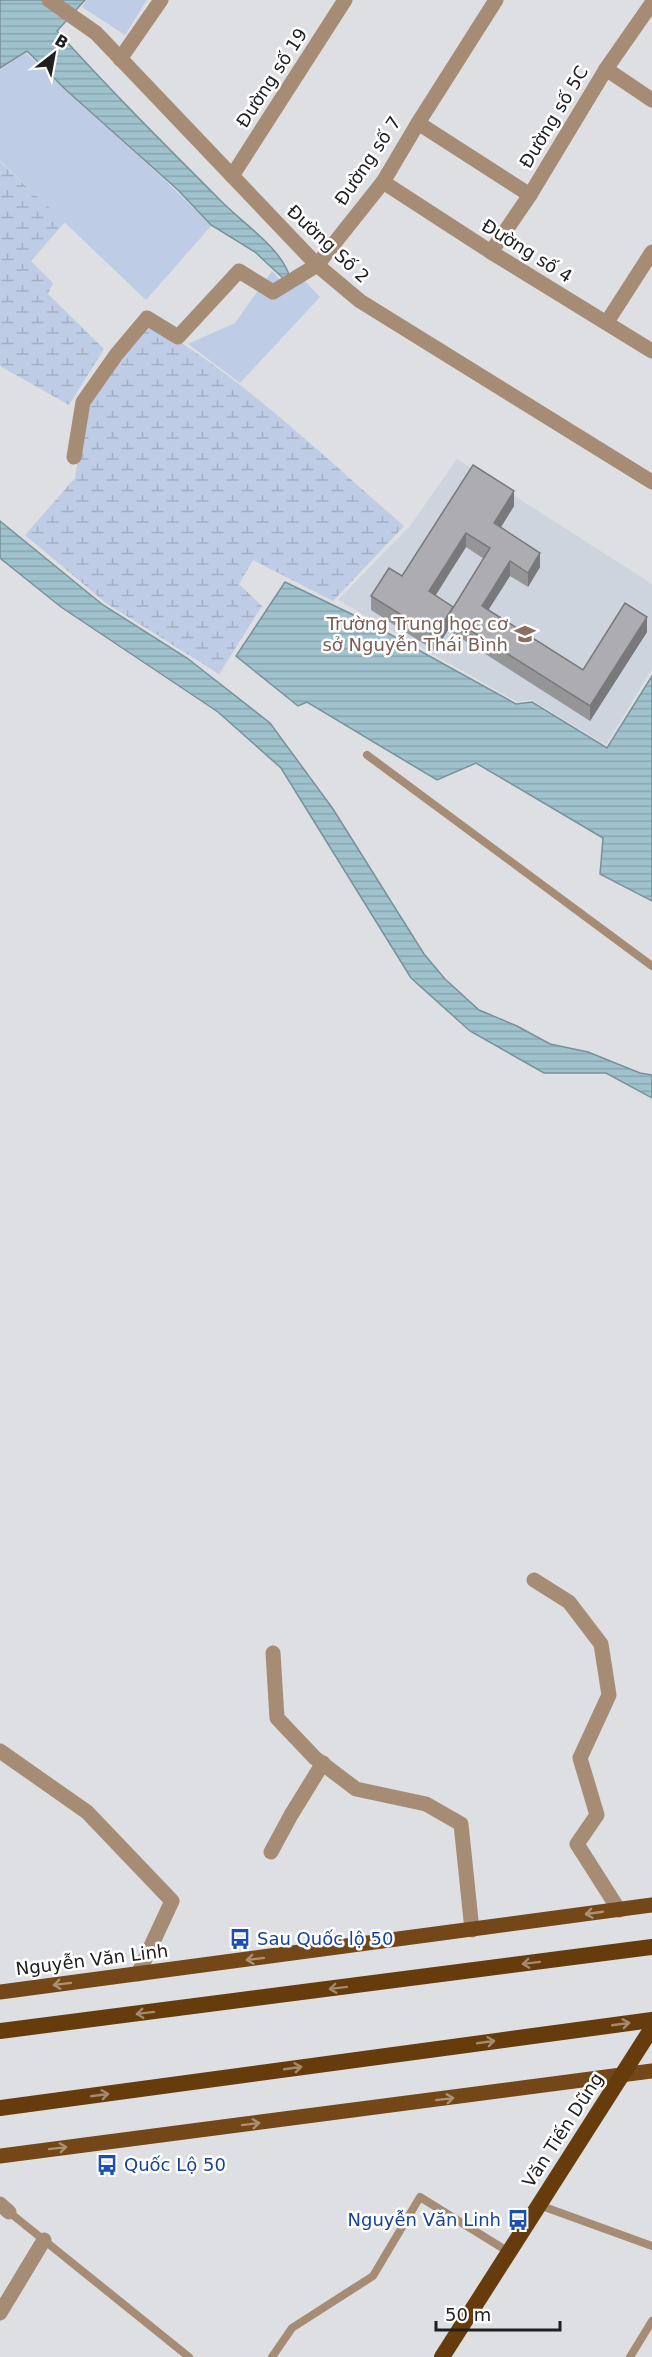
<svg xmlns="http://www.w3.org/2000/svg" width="652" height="2357" viewBox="0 0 652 2357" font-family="'DejaVu Sans',sans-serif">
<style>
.built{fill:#cdd4de}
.grass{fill:#becde5}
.wetland{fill:url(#wetland-marsh)}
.water{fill:url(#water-rules);stroke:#79919a;stroke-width:1.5}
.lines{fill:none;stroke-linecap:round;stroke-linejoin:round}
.service{stroke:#a68c75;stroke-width:8}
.minor{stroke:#a68c75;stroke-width:15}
.primary{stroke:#734718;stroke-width:15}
.trunk{stroke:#663c0d;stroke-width:16}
.wall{fill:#959598;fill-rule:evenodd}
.shaded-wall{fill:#79797c}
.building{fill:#adadb1;stroke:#79797c;stroke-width:1.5}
.oneway{stroke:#ab9174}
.oneway2{stroke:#a38a6e}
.labels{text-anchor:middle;stroke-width:5;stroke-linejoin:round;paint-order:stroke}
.street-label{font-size:18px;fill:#202022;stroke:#fff}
.education-label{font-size:18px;fill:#785e54;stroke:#fff;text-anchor:end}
.transit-label{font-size:18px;fill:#164399;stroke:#fff;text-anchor:start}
</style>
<defs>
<pattern id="wetland-marsh" width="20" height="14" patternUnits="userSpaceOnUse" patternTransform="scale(1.5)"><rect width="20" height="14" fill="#becde5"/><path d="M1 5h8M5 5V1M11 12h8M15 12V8" fill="none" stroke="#a3b0c4"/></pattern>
<pattern id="water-rules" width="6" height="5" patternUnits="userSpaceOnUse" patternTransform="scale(1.5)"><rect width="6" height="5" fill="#9fc2cd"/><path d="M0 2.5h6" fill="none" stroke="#89a6b0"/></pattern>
</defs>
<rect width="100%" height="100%" fill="#dddfe3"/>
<path class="built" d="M457 459 652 584V669L606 745 532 700 517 702 338 600 410 526Z"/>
<g class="grass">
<path d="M87 0H147L125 35 82 7Z"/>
<path d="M26 53C87 112 153 165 211 226L146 300 0 161V70Z"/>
<path d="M272 271 281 281 298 274 320 297 240 383 188 344 235 323Z"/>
</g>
<g class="wetland">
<path d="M0 162 65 222 31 261 53 283 48 294 104 349 69 405 0 366Z"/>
<path d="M149 323C243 377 322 455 404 526L333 601 253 560 239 584 262 606 219 674 106 603 25 535 75 478 87 403Z"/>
</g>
<g class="water">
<path d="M0 0H85L57 31C109 89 165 145 220 200 241 222 283 249 290 278L285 280 255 252 211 225 178 190 65 89 27 51 0 68Z"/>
<path d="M0 521 103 605 187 658 270 723 333 809 424 954 445 979 479 1010 517 1026 550 1044 588 1052 640 1073 652 1075V1098L606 1073H544L470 1031 411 978 281 768 218 712 61 607 0 558Z"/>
<path d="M285 582 366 621 516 704 532 702 607 748 652 676V901L600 874 603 838 476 763 437 780 307 702 298 706 236 656Z"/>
</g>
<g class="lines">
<g class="service">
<path d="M367 755 652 966"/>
<path d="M539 2205 652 2246"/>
<path d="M9 2212 189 2357"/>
<path d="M272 2357 292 2328 373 2276 420 2197 509 2252"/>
<path d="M630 2357 652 2321"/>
</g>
<g class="minor">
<path d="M49 0 96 33 317 265 360 301 652 482"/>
<path d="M120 59 161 0"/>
<path d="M606 69 652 100"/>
<path d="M418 123 530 195"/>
<path d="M232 176 345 0"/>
<path d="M383 182 491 252 652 351"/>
<path d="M491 252 530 195 606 69 652 3"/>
<path d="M607 322 652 252"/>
<path d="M74 457 83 402 116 355 147 318 178 337 239 271 273 292 317 265 383 182 418 123 496 0"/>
<path d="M534 1580 569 1602 601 1644 609 1695 580 1758 597 1815 577 1844 619 1910"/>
<path d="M273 1653 277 1718 315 1758 356 1789 426 1804 461 1824 472 1930"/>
<path d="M0 1751 87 1812 172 1901 138 1974"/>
<path d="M271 1852 291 1815 323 1763"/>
<path d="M0 2204 9 2212"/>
<path d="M0 2313 44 2240"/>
</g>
<g class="primary">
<path d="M0 1992 652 1905"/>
<path d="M0 2156 652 2071"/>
</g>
<g class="trunk">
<path d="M0 2031 652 1947"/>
<path d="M0 2108 652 2020"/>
<path d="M442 2357 652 2028"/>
</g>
</g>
<path class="wall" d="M473 465 514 506 501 527 540 567 528 587 510 576 488 610 583 670 647 632 590 721 448 630 435 651 371 610V596L402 576ZM466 547 484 559 453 607 435 595Z"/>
<g class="shaded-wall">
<path d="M514 491V506L494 538V523Z"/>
<path d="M466 533V547L429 606V591Z"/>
<path d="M540 553V567L528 587V573Z"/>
<path d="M510 561V576L482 620V606Z"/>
<path d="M448 616V630L435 651V636Z"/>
<path d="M647 617V632L590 721V706Z"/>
</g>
<path class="building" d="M473 465 514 491 494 523 540 553 528 573 510 561 482 606 583 670 625 603 647 617 590 706 448 616 490 548 466 533 429 591 453 607 435 636 371 596 389 568 402 576Z"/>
<defs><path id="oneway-shaft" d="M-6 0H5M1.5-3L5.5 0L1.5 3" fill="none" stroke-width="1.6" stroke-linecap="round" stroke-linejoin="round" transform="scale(1.5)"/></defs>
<g class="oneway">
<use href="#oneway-shaft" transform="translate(594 1913) rotate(172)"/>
<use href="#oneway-shaft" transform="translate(255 1959) rotate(173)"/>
<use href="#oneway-shaft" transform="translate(62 1984) rotate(173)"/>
<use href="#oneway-shaft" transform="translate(445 2099) rotate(-7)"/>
<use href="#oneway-shaft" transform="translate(251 2124) rotate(-7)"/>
<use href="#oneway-shaft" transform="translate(58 2148) rotate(-7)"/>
</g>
<g class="oneway2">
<use href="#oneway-shaft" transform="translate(531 1963) rotate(173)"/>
<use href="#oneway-shaft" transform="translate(338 1988) rotate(173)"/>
<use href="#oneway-shaft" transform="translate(145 2013) rotate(173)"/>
<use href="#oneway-shaft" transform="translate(621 2024) rotate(-8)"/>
<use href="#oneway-shaft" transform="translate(486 2042) rotate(-8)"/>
<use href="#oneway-shaft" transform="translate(293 2068) rotate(-8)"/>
<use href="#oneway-shaft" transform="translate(100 2095) rotate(-8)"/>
</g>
<defs>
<symbol id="school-bare" viewBox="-9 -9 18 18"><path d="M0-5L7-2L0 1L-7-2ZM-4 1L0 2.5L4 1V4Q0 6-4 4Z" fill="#8d6e63" stroke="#fff" stroke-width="2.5" paint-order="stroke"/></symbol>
<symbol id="bus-bare" viewBox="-9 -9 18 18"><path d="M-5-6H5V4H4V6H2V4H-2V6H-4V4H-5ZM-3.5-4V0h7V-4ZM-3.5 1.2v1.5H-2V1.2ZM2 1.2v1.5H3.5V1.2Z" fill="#1a4fb4" stroke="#fff" stroke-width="2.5" paint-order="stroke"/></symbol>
</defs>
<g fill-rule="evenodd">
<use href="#school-bare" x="510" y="619" width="30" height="30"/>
<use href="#bus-bare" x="225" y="1924" width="30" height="30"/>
<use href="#bus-bare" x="92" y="2150" width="30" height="30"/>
<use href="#bus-bare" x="503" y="2205" width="30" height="30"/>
</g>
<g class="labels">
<g class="street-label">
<text transform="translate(272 78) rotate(-57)" y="6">Đường số 19</text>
<text transform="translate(554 117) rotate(-59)" y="6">Đường số 5C</text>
<text transform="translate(368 161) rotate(-56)" y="6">Đường số 7</text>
<text transform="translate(328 244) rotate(43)" y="6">Đường Số 2</text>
<text transform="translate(527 251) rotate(32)" y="6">Đường số 4</text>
<text transform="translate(92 1960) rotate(-7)" y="6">Nguyễn Văn Linh</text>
<text transform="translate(563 2130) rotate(-57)" y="6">Văn Tiến Dũng</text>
</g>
<g class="education-label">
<text x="508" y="630">Trường Trung học cơ<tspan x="508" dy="21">sở Nguyễn Thái Bình</tspan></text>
</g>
<g class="transit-label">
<text x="257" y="1945">Sau Quốc lộ 50</text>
<text x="124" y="2171">Quốc Lộ 50</text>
<text x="501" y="2226" text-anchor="end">Nguyễn Văn Linh</text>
</g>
</g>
<g transform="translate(54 54) rotate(31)" stroke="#ffffff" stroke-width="4.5" paint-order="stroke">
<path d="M0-4.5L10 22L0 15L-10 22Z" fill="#202022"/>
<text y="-9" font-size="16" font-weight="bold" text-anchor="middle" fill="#202022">B</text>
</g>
<path d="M436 2321v9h124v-9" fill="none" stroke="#202022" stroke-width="3"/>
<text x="445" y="2321" font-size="18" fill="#202022" stroke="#ffffff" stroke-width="4.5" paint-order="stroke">50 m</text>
</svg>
